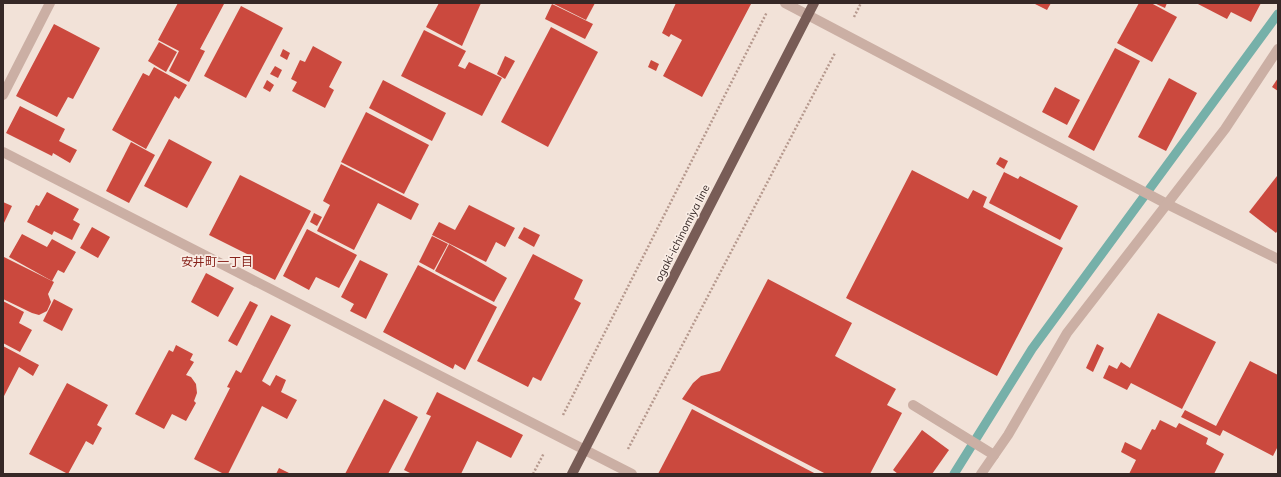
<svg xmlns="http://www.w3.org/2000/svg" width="1281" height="477" viewBox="0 0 1281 477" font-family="Mulish,'Noto Sans JP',sans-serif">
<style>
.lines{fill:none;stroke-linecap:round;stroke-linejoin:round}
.stream{stroke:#76b0a9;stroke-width:9}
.building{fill:#cb493e}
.path{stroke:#b6998e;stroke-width:2.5;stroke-dasharray:2 2;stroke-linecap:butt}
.lane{stroke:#cbafa4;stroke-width:10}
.street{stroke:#cbafa4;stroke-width:10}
.primary{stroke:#785c56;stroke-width:10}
.labels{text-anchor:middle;stroke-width:3.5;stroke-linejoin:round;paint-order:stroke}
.street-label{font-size:11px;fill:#362826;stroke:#faede5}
.neighbourhood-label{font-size:12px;fill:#88241c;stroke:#faede5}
</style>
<rect width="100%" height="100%" fill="#f2e2d8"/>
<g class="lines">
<path class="stream" d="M954 474 1032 349 1278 14"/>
</g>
<g class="building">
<path d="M178 3 224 4 200 49 205 51 189 82 169 71 179 51 158 40Z"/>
<path d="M439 3H481L462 46 426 27Z"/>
<path d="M552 3H595L586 20Z"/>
<path d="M676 3 751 4 702 97 663 76 682 40 671 34 669 37 662 33Z"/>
<path d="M1033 3H1051L1047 10Z"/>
<path d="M1139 3H1151L1177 17 1152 62 1117 43Z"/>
<path d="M1154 3H1167L1165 8Z"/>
<path d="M1196 3H1261L1251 22 1231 12 1227 19Z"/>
<path d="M552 4 593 24 585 39 545 19Z"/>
<path d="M241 6 283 28 246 98 204 76Z"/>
<path d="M54 24 100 48 73 99 68 97 57 117 16 96Z"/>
<path d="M551 27 598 52 548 147 501 122Z"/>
<path d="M424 30 466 51 458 66 465 69 469 62 502 78 482 116 401 76Z"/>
<path d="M159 42 177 52 166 72 148 61Z"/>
<path d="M313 46 342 62 329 87 334 90 325 108 292 91 297 82 291 79 300 60 305 62Z"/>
<path d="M1115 48 1140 61 1094 151 1068 137Z"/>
<path d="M283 49 290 53 287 60 280 56Z"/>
<path d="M505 56 515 61 505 79 497 74Z"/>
<path d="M651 60 659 64 656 71 648 67Z"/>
<path d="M275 66 282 70 278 78 270 74Z"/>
<path d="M154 67 187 85 179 99 175 96 146 149 112 130 143 73 149 76Z"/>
<path d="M1169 78 1197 93 1166 151 1138 137Z"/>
<path d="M1278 78V91L1272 87Z"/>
<path d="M267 80 274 85 270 92 263 88Z"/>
<path d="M383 80 446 113 432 141 369 108Z"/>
<path d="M1055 87 1080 100 1067 125 1042 112Z"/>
<path d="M20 106 65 129 59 141 77 150 70 163 53 153 52 156 6 133Z"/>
<path d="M366 112 429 145 404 194 341 162Z"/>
<path d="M169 139 212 162 187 208 144 186Z"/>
<path d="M131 142 155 155 129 203 106 191Z"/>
<path d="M1000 157 1008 161 1004 169 996 164Z"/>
<path d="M341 164 419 204 411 220 378 203 354 250 317 231 330 205 323 201Z"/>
<path d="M912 170 968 199 973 190 987 197 983 207 1063 248 997 376 846 298Z"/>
<path d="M1004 172 1018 179 1020 176 1078 206 1060 240 989 203Z"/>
<path d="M240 175 311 211 275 280 246 265 251 256 209 235Z"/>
<path d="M1277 176 1278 230 1276 233 1249 212Z"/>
<path d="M47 192 79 209 73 220 80 224 72 240 54 231 52 235 27 222 36 205 39 206Z"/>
<path d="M3 202 12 206 3 225Z"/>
<path d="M469 205 515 228 505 247 496 242 486 262 432 235 439 222 455 230Z"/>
<path d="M314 213 322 217 317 226 310 222Z"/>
<path d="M92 227 110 237 98 258 80 248Z"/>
<path d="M524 227 540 235 534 247 518 238Z"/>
<path d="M307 229 357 255 339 288 316 277 309 290 283 276Z"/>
<path d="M22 234 47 247 52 239 76 252 64 273 58 270 52 281 9 257Z"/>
<path d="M432 236 448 244 434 270 419 262Z"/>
<path d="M449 244 507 278 494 302 435 271Z"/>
<path d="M533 254 583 280 574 299 581 303 541 381 533 377 528 387 477 361Z"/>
<path d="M4 257 54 282 48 294 51 302 47 311 39 315 32 313 3 299Z"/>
<path d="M360 260 388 274 366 319 350 311 354 304 341 297Z"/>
<path d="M418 265 497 307 465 370 455 364 453 369 383 332Z"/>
<path d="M206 273 234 288 218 317 191 302Z"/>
<path d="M768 279 852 323 835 356 896 389 887 405 902 413 870 474H826L682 399 693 383 701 376 720 371Z"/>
<path d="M54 299 73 309 62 331 43 321Z"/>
<path d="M3 301 24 312 19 323 32 330 20 352 3 343Z"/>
<path d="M250 301 258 305 237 346 228 341Z"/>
<path d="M1158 313 1216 342 1182 409 1131 383 1127 390 1103 378 1109 365 1117 369 1121 362 1130 368Z"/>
<path d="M271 315 291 325 262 381 270 386 276 375 286 380 281 392 297 400 287 419 262 406 228 474H224L194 459 230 388 227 387 236 370 241 373Z"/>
<path d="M1097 344 1104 348 1093 372 1086 368Z"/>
<path d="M176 345 193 354 190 360 194 362 186 375 191 377 196 384 197 393 194 401 196 403 186 421 172 414 164 429 135 414 169 350 173 352Z"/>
<path d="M3 346 39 365 33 376 19 367 3 398Z"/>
<path d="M1250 361 1278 375V446L1273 456 1223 430 1220 436 1181 417 1185 410 1216 426Z"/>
<path d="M67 383 108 405 97 425 102 428 93 445 86 441 68 474 29 454Z"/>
<path d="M437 392 523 435 511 458 477 441 461 474H412L404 470 431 416 426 414Z"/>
<path d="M384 399 418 417 388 474H345Z"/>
<path d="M692 409 816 474H658Z"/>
<path d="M1160 420 1176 428 1179 423 1208 438 1206 444 1224 454 1214 474H1129L1136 460 1121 452 1125 442 1141 450 1152 429 1155 430Z"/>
<path d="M922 430 949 450 932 474H898L893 470Z"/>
<path d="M279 468 291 474H276Z"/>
</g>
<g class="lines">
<g class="path">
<path d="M854 17 861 3"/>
<path d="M563 415 767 12"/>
<path d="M628 449 835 53"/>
<path d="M533 474 544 453"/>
</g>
<path class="lane" d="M913 405 994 455"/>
<g class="street">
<path d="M785 3 1167 204 1278 259"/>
<path d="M3 95 50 3"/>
<path d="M3 152 632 474"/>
<path d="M981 474 1008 435 1067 333 1225 129 1278 49"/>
</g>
<path class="primary" d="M572 474 814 3"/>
</g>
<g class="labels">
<g class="street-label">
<text transform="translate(682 233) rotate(-63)" y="4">ogaki-ichinomiya line</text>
</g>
<g class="neighbourhood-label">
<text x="217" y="266">安井町一丁目</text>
</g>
</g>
<rect width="1281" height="477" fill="none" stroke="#362826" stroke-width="8"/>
</svg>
